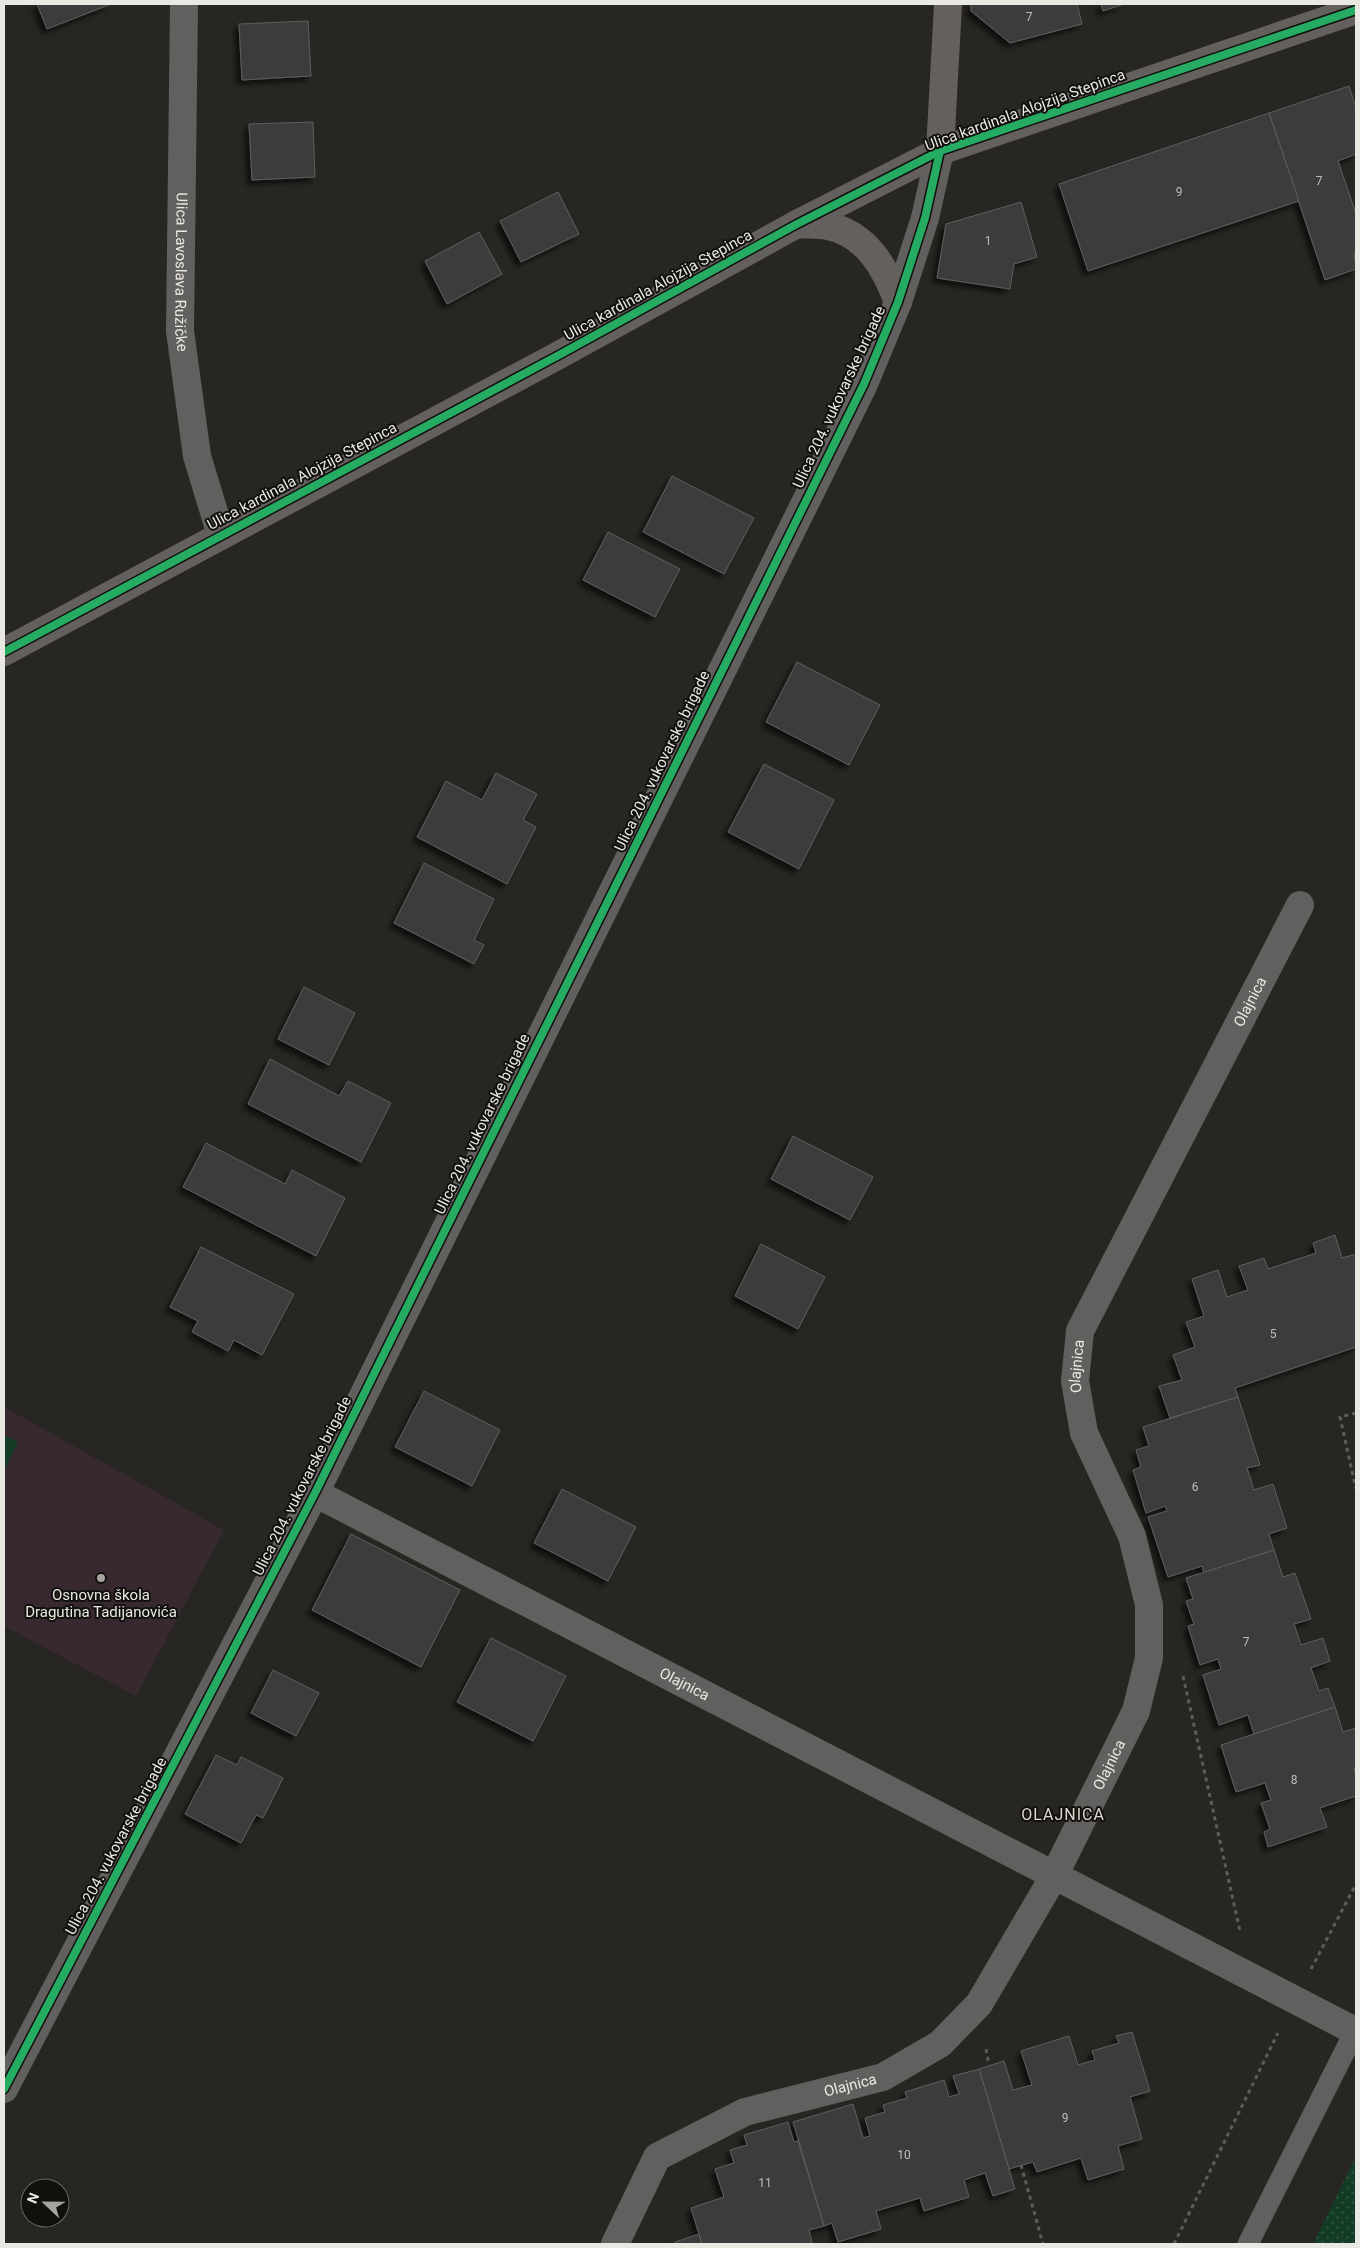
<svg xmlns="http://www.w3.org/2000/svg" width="1360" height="2248" viewBox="0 0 1360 2248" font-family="Roboto,sans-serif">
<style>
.education{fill:#382931}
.grass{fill:#133b26}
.park{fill:url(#park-dots)}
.building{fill:#3d3b3b;stroke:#605e5e;filter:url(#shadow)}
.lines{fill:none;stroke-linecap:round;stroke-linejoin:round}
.path{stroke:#5f5d5b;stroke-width:3;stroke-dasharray:4 4;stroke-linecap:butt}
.service{stroke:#62605e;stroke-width:21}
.minor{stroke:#62605e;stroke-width:28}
.tertiary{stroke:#62605e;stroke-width:28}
.primary{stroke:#63605e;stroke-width:28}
.cycleway-casing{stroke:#12100d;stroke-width:11}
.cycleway{stroke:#26ab63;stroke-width:8}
.poi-dot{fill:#a6a49f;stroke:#12100d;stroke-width:2}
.labels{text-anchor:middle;stroke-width:4;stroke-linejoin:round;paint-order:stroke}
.number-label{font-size:12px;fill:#bfbdb8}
.street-label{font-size:15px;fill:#eae8e2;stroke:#12100d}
.poi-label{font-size:15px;fill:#eae8e2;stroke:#12100d}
.neighbourhood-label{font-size:16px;letter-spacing:1px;fill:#ded9ce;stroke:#12100d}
</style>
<defs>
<pattern id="park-dots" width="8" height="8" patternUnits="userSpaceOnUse" patternTransform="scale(1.25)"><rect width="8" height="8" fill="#133b26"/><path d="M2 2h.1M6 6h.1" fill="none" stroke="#365745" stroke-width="1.8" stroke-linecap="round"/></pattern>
<filter id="shadow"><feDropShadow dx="-4.5" dy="4.5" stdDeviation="2.5" flood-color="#0009"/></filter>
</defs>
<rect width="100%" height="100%" fill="#282622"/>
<path class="education" d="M4 1407 224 1530 136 1696 4 1626Z"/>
<path class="grass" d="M4 1435 18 1442 4 1471Z"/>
<path class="park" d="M1356 2156V2244H1313Z"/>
<g class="building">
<path d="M37 4H111L47 29Z"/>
<path d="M971 4H1077L1082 24 1010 43 971 11Z"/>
<path d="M1101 4H1124L1103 11Z"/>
<path d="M308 21 311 76 242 80 239 24Z"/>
<path d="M1349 86 1356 108V154L1338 161 1356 214V251L1354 252 1356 269 1325 280 1269 113Z"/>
<path d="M1269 113 1299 201 1088 271 1059 184Z"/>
<path d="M313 122 315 177 252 180 249 124Z"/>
<path d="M558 192 579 234 521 262 500 221Z"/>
<path d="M1021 202 1037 257 1014 264 1010 289 937 278 946 224Z"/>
<path d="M479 232 502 274 447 304 425 261Z"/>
<path d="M672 476 754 518 724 574 643 532Z"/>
<path d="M608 532 680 569 655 617 583 580Z"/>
<path d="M797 662 880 705 849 765 766 722Z"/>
<path d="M764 764 834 800 799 869 728 832Z"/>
<path d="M496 773 537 794 523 820 536 827 507 884 417 837 446 781 482 800Z"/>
<path d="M424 863 494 899 474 940 484 945 474 964 394 923Z"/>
<path d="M304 987 355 1013 329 1065 278 1039Z"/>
<path d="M270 1059 339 1096 348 1081 391 1103 361 1162 248 1104Z"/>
<path d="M793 1136 873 1177 850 1220 771 1179Z"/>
<path d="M206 1143 285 1184 292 1170 345 1198 316 1256 183 1187Z"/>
<path d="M1335 1235 1342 1258 1356 1254V1347L1235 1388 1238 1397 1170 1418 1159 1386 1182 1380 1173 1355 1195 1347 1186 1322 1204 1316 1192 1279 1218 1270 1227 1297 1248 1290 1239 1266 1264 1258 1268 1269 1316 1253 1313 1243Z"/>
<path d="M761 1244 825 1277 798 1329 735 1296Z"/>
<path d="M201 1247 294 1294 262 1355 234 1340 228 1351 192 1332 198 1321 170 1307Z"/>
<path d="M424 1391 500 1430 472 1486 395 1447Z"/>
<path d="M1238 1397 1260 1465 1247 1468 1254 1490 1273 1484 1287 1528 1269 1534 1274 1550 1204 1573 1202 1566 1168 1577 1148 1517 1167 1511 1165 1506 1146 1513 1133 1470 1141 1467 1136 1450 1149 1446 1143 1427Z"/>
<path d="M562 1489 636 1527 608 1581 534 1543Z"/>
<path d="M351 1534 460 1590 421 1667 312 1610Z"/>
<path d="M1274 1550 1283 1577 1295 1573 1311 1619 1294 1624 1301 1645 1323 1638 1330 1661 1311 1668 1319 1691 1328 1688 1335 1707 1254 1734 1248 1715 1219 1725 1203 1675 1221 1669 1218 1659 1200 1665 1188 1626 1194 1624 1186 1601 1193 1599 1186 1578Z"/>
<path d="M491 1638 566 1676 533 1741 457 1702Z"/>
<path d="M273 1670 319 1693 296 1736 251 1713Z"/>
<path d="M1335 1707 1343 1732 1356 1728V1769H1354L1356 1776V1796L1320 1808 1327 1827 1268 1847 1264 1832 1270 1829 1261 1803 1271 1800 1265 1783 1236 1792 1221 1745Z"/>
<path d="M216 1755 237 1765 241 1757 283 1778 263 1818 256 1815 241 1843 185 1814Z"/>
<path d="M1132 2032 1150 2091 1130 2097 1142 2139 1118 2146 1124 2169 1088 2180 1081 2158 1037 2172 1033 2162 1009 2169 979 2069 1004 2061 1013 2090 1032 2085 1021 2051 1069 2036 1078 2065 1095 2060 1092 2051 1119 2043 1116 2036Z"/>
<path d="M979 2069 1015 2189 993 2196 985 2173 964 2180 969 2197 924 2211 920 2198 876 2211 881 2229 838 2242 832 2223 824 2226 793 2122 853 2104 863 2138 870 2136 865 2118 885 2112 883 2105 907 2098 905 2092 944 2080 949 2097 959 2094 953 2076Z"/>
<path d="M788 2122 794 2142 798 2141 824 2226 809 2230 812 2243 806 2244H702L691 2208 724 2197 715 2169 734 2163 730 2150 747 2145 744 2135Z"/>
<path d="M699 2234 702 2244H676L675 2242Z"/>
</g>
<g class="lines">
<g class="path">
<path d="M1356 1413 1340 1417 1356 1489"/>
<path d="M1183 1676 1240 1931"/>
<path d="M1311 1969 1356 1884"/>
<path d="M986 2049 989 2065"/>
<path d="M1021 2165 1043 2244"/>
<path d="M1174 2244 1278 2033"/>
</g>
<path class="service" d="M1248 2244 1356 2029"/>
<g class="minor">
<path id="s1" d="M184 4 180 331 197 456 221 535"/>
<path id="s2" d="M315 1493 1355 2031"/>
<path id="s3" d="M615 2244 657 2157 745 2112 883 2077 940 2044 979 2004 1054 1876 1136 1711 1149 1658V1605L1132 1536 1084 1433 1075 1381 1080 1331 1300 905"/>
</g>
<path class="tertiary" d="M4 2089 315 1493 864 384 898 302 925 218 940 151"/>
<g class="primary">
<path d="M940 151 948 4"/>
<path d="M797 224C807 225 818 224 828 226 867 234 886 269 898 302"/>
<path d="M4 652 559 355 797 224 940 151 1356 10"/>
</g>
<defs>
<g id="cycleway">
<path d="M4 652 559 355 797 224 940 151 1356 10"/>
<path d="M4 2089 315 1493 864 384 898 302 925 218 940 151"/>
</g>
</defs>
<use href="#cycleway" class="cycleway-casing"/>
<use href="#cycleway" class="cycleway"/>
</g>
<circle class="poi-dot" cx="101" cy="1578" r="5"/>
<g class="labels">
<g class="number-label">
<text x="1029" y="21">7</text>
<text x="1319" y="185">7</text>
<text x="1179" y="196">9</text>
<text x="988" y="245">1</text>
<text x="1273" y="1338">5</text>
<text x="1195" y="1491">6</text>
<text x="1246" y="1646">7</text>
<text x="1294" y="1784">8</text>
<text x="1065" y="2122">9</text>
<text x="904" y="2159">10</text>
<text x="765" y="2187">11</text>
</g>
<g class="street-label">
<text transform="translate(1025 110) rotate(-20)" y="5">Ulica kardinala Alojzija Stepinca</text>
<text dy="5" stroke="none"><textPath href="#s1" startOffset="268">Ulica Lavoslava Ružičke</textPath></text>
<text transform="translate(658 285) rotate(-29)" y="5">Ulica kardinala Alojzija Stepinca</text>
<text transform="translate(839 397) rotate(-65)" y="5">Ulica 204. vukovarske brigade</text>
<text transform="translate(302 476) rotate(-28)" y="5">Ulica kardinala Alojzija Stepinca</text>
<text transform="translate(662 761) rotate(-64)" y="5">Ulica 204. vukovarske brigade</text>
<text dy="5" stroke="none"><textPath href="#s3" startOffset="1558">Olajnica</textPath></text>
<text transform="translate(482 1124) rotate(-64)" y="5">Ulica 204. vukovarske brigade</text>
<text dy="5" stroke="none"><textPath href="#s3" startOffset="1152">Olajnica</textPath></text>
<text transform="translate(302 1486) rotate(-63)" y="5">Ulica 204. vukovarske brigade</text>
<text dy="5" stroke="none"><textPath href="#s2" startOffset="416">Olajnica</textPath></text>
<text dy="5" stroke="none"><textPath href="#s3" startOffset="732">Olajnica</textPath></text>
<text transform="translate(116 1846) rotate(-62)" y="5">Ulica 204. vukovarske brigade</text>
<text dy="5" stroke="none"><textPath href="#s3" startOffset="304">Olajnica</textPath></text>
</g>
<g class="poi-label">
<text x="101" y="1600">Osnovna škola<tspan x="101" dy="17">Dragutina Tadijanovića</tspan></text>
</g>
<g class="neighbourhood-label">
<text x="1063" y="1820">OLAJNICA</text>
</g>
</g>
<rect width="1360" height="2248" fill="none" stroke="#eae8e2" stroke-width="10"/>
<g transform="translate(45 2203) rotate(292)"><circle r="24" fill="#12100d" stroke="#686662"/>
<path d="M0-4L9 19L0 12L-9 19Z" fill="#a6a49f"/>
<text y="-8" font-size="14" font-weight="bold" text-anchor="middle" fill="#eae8e2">N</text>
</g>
</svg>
